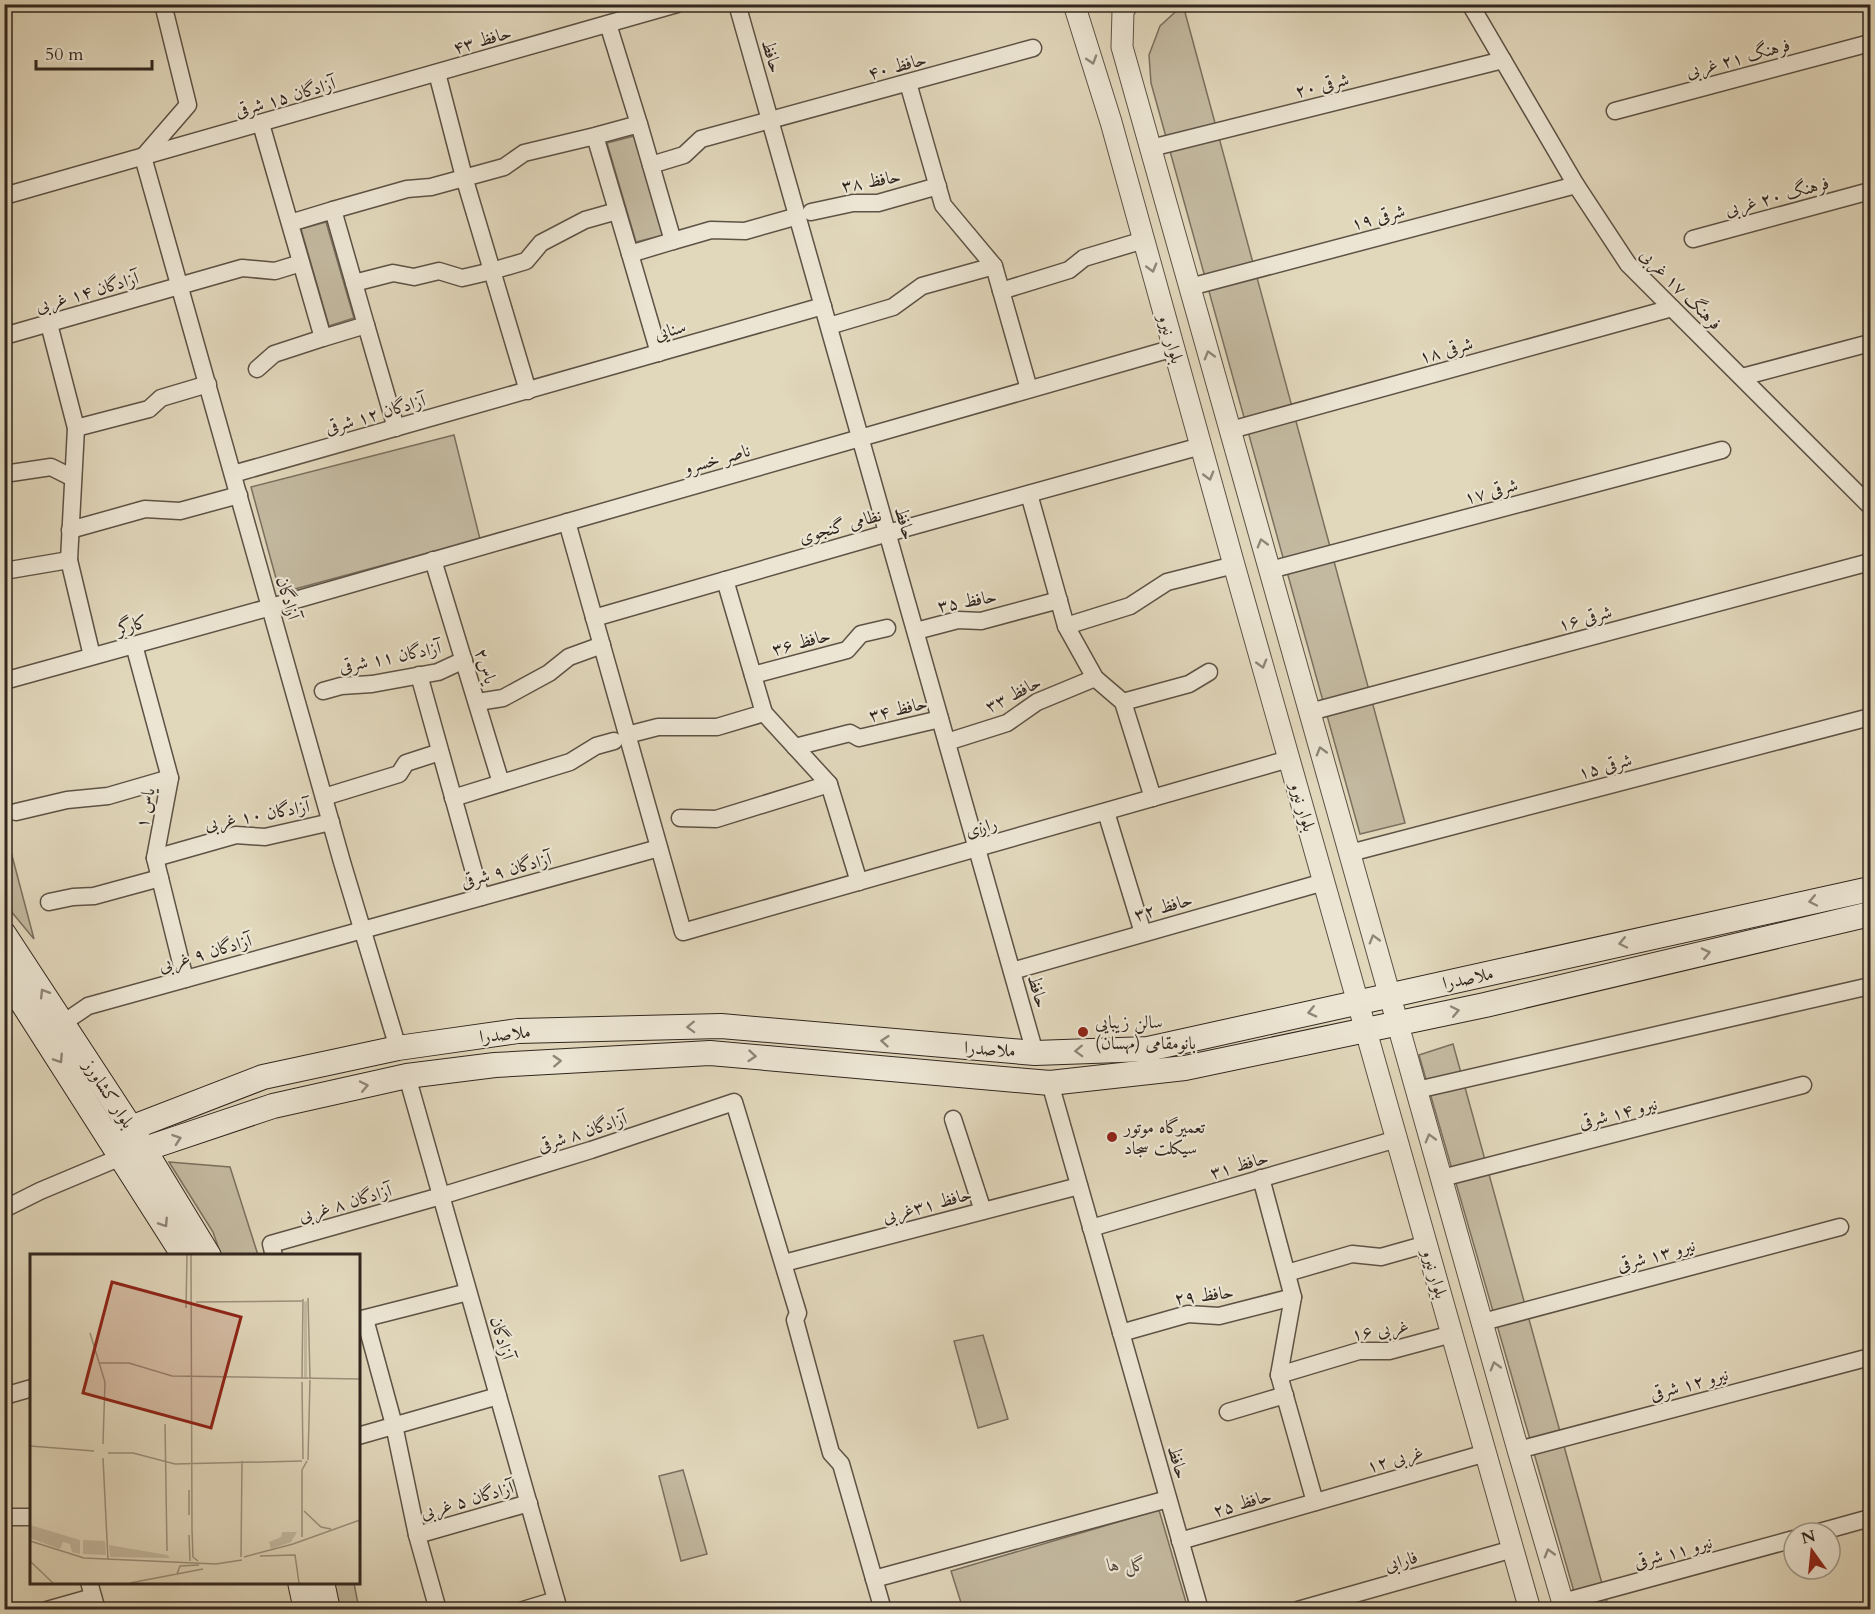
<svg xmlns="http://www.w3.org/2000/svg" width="1875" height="1614" viewBox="0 0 1875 1614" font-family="Cardo,Amiri,serif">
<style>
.green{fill:#c3b9a0;stroke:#7a705f;stroke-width:1.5}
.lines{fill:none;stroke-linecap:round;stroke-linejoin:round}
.minor-casing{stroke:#5d5245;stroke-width:19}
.tertiary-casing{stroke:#5d5245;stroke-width:23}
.secondary-casing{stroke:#31261e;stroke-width:26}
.minor{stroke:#ece5d3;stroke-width:16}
.tertiary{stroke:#ece5d3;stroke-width:21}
.secondary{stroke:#ece5d3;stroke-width:24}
.oneway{stroke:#8e8678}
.poi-dot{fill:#8f2418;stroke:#ece5d3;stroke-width:2}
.labels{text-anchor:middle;stroke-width:4.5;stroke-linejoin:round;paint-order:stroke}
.street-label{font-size:18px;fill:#31261e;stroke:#ece5d3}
.poi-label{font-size:18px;fill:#31261e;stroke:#ece5d3;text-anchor:start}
.park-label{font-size:18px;font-style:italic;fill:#564b3e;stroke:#ece5d3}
.inset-road{fill:none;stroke:#9b907c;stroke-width:1.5}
.view{fill:#8f2418;fill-opacity:0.15;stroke:#8f2418;stroke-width:3}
.inset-edge{fill:none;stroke:#31261e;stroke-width:3}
</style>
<rect width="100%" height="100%" fill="#e1d7bb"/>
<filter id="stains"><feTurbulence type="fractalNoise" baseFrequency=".00333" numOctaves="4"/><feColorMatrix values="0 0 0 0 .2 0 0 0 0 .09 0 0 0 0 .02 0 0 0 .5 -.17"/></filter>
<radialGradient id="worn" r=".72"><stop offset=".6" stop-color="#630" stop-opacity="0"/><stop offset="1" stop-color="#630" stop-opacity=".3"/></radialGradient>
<g class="green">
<path d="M1183 5 1405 823 1360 834 1151 83 1149 55 1160 26Z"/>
<path d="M634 136 663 235 636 242 607 143Z"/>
<path d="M326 222 354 318 329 326 301 229Z"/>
<path d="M454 435 480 539 280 593 251 487Z"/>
<path d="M5 829 34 939 5 904Z"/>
<path d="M1453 1044 1609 1609H1579L1419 1055Z"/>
<path d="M169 1162 230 1167 258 1255H221L213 1232Z"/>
<path d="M983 1335 1008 1419 978 1428 954 1341Z"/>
<path d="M683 1470 707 1554 681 1561 659 1476Z"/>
<path d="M1159 1510 1188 1609H963L951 1571Z"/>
<path d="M323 1583H354L359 1609H330Z"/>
</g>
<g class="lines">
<defs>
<g id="minor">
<path d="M737 4 1035 1053"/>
<path d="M1470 4 1576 185 1628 264 1870 506"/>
<path d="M608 24 639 124"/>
<path d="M437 73 464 177 528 391"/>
<path d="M908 83 943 205 994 266 1029 389"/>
<path d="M1615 111 1870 43"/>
<path d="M261 124 323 338 366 325 333 210 290 223"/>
<path d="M1151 148 1503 60"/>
<path d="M143 157 342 862 398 1048"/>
<path d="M143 157 188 105 163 4"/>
<path d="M651 165 684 155 701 139 1033 48"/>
<path d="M4 196 677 4"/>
<path d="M333 210 407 189 431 187 504 167 524 153 595 136 639 124 673 241 630 254 595 136"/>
<path d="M811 212 853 203H878L938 186"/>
<path d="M1693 239 1870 191"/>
<path d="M673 241 711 230 745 231 798 216"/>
<path d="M630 254 659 353"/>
<path d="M354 283 393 273 414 277 439 271 462 278 492 271 526 261 541 243 585 220 617 211"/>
<path d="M1190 287 1576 185"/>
<path d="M1001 291 1069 270 1084 258 1144 240"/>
<path d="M49 324 76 428 69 560 92 656"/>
<path d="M366 325 396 428"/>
<path d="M829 326 893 307 922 286 994 266"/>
<path d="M4 336 242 268 275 271 301 263"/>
<path d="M257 369 274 354 323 338"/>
<path d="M1742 377 1870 343"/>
<path d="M76 428 149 409 161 398 208 384"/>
<path d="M1231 430 1672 308"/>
<path d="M4 474 51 467 73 478"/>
<path d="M233 474 823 306"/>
<path d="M1029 494 1066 626 1095 678 1123 702 1153 798"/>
<path d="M567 522 683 932 1289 759"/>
<path d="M70 530 145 509 180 511 239 495"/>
<path d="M433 560 501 783"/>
<path d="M1270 570 1722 450"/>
<path d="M4 571 69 560"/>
<path d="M725 580 764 713 829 784 859 882"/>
<path d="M594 618 888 533 1201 446"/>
<path d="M1066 626 1130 606 1167 582 1234 565"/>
<path d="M916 631 958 620 981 621 1059 600"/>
<path d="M134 645 170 778 155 858 185 979"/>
<path d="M419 675 481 897"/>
<path d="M753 675 847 650 861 634 887 628"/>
<path d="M4 681 271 607 1174 348"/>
<path d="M323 691 341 686 372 684 438 672 464 660"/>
<path d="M484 701 503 698 549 673 569 657 602 645"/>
<path d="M1123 702 1189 684 1209 672"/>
<path d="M1310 712 1870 562"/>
<path d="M627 735 658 727H717L764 713"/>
<path d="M947 742 1007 723 1037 702 1095 678"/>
<path d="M795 747 850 733 859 738 940 719"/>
<path d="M324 797 399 774 406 763 440 752"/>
<path d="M453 798 570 762 596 746 614 741"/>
<path d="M16 812 67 800 108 796 170 778"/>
<path d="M1106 812 1143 933"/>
<path d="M680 818 716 819 829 784"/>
<path d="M1350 853 1870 717"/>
<path d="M155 858 236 835 265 837 331 822"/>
<path d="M49 902 73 897 94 896 160 878"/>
<path d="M1012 971 1324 882"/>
<path d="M63 1023 88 1006 659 848"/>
<path d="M407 1076 559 1610"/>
<path d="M1050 1083 1200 1610"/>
<path d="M1417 1090 1870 986"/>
<path d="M953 1119 983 1211"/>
<path d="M1261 1178 1293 1297 1279 1375 1315 1502"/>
<path d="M1442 1178 1803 1085"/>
<path d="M4 1209 40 1191 121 1157"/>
<path d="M1091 1228 1397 1139"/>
<path d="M274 1256 271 1244 441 1196 591 1150 734 1102 798 1313 795 1320 831 1453 841 1464 883 1610"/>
<path d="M784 1263 1079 1186"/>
<path d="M1287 1273 1352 1254 1381 1257 1427 1244"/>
<path d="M365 1319 394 1425 417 1535 438 1610"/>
<path d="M358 1320 468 1292"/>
<path d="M1483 1322 1840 1227"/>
<path d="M1121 1333 1188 1314 1219 1316 1293 1297"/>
<path d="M1279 1375 1359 1351H1389L1452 1334"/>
<path d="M4 1396 32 1388"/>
<path d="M1228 1412 1285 1395"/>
<path d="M358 1436 498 1396"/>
<path d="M1518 1450 1870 1357"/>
<path d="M4 1517H32"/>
<path d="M1816 1533 1870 1518"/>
<path d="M417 1535 529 1503"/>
<path d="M1180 1541 1486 1453"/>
<path d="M874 1579 1168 1499"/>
<path d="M89 1582 97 1610"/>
<path d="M1563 1602 1794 1539"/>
<path d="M47 1610 93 1597"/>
<path d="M523 1610 556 1600"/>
<path d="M1298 1610 1513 1549"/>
</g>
<g id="tertiary">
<path d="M1074 4 1111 122 1234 565 1530 1610"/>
<path d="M1128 4 1123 11 1122 47 1518 1450 1565 1610"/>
</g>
<g id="secondary">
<path d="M4 934 131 1128 209 1256"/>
<path d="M4 974 184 1256"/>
<path d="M109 1138 131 1128 263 1077 398 1048 518 1031 721 1026 1035 1053 1148 1049 1870 889"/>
<path d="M121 1157 273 1106 407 1076 495 1065 710 1053 1050 1083 1185 1068 1485 1005 1870 914"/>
<path d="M300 1582 306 1610"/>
<path d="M322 1582 328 1610"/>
</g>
</defs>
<use href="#minor" class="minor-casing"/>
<use href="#tertiary" class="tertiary-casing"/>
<use href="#secondary" class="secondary-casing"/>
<use href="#minor" class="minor"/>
<use href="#tertiary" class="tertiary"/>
<use href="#secondary" class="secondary"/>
</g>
<defs><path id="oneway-chevron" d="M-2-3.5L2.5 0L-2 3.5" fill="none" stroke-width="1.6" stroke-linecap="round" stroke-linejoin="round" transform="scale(1.5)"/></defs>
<g class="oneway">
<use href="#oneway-chevron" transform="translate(1092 60) rotate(73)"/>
<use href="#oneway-chevron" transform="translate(1152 268) rotate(74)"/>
<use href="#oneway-chevron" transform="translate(1209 355) rotate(-106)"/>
<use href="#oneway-chevron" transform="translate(1209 476) rotate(74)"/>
<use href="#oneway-chevron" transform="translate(1262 543) rotate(-106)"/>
<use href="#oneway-chevron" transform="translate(1262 664) rotate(74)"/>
<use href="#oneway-chevron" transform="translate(1321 751) rotate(-106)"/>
<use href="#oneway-chevron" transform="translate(1813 901) rotate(168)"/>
<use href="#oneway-chevron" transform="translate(1374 939) rotate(-106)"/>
<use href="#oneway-chevron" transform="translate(1623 943) rotate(168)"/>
<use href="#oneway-chevron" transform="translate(1706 953) rotate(-13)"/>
<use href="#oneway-chevron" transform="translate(44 993) rotate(-122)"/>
<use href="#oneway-chevron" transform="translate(1455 1011) rotate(-12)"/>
<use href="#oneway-chevron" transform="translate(1312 1012) rotate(167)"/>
<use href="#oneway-chevron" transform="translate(691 1027) rotate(178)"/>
<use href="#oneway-chevron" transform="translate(885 1041) rotate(-175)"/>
<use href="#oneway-chevron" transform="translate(1079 1051) rotate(178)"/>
<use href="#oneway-chevron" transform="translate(752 1056) rotate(5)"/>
<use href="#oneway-chevron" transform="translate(59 1059) rotate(57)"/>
<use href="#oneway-chevron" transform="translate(557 1061) rotate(-3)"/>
<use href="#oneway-chevron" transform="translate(364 1086) rotate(-12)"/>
<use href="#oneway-chevron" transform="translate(1430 1138) rotate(-106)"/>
<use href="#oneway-chevron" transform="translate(177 1139) rotate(-19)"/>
<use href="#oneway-chevron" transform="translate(164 1223) rotate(57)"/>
<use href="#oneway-chevron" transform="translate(1495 1366) rotate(-106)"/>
<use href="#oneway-chevron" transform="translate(1549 1553) rotate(-106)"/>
</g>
<g class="poi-dot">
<circle cx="1083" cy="1032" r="6"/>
<circle cx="1112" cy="1137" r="6"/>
</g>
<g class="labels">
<g class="street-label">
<text transform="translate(482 40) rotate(-16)" y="6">حافظ ۴۳</text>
<text transform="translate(772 56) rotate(74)" y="6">حافظ</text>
<text transform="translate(1738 58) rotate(-15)" y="6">فرهنگ ۲۱ غربی</text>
<text transform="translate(897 66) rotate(-15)" y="6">حافظ ۴۰</text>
<text transform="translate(1322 85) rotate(-14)" y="6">۲۰ شرقی</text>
<text transform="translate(285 97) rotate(-16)" y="6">آزادگان ۱۵ شرقی</text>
<text transform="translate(871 181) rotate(-10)" y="6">حافظ ۳۸</text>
<text transform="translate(1777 196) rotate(-15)" y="6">فرهنگ ۲۰ غربی</text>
<text transform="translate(1378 217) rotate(-15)" y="6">۱۹ شرقی</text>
<text transform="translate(1681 289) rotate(45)" y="6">فرهنگ ۱۷ غربی</text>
<text transform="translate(87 292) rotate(-16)" y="6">آزادگان ۱۴ غربی</text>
<text transform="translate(670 330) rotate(-16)" y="6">سنایی</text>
<text transform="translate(1171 339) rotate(74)" y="6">بلوار نیرو</text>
<text transform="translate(1446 350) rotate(-16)" y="6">۱۸ شرقی</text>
<text transform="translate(375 414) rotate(-16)" y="6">آزادگان ۱۲ شرقی</text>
<text transform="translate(717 459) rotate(-16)" y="6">ناصر خسرو</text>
<text transform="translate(1491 491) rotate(-15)" y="6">۱۷ شرقی</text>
<text transform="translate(905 523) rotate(74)" y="6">حافظ</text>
<text transform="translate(840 526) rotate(-16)" y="6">نظامی گنجوی</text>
<text transform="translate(288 598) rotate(74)" y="6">آزادگان</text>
<text transform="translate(967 601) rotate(-10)" y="6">حافظ ۳۵</text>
<text transform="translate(1585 618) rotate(-15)" y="6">۱۶ شرقی</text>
<text transform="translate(132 625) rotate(-15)" y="6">کارگر</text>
<text transform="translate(801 642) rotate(-15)" y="6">حافظ ۳۶</text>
<text transform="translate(390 657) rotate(-11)" y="6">آزادگان ۱۱ شرقی</text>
<text transform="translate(486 666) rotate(73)" y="6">یاس۲</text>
<text transform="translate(1013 694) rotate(-27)" y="6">حافظ ۳۳</text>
<text transform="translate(898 709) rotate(-13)" y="6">حافظ ۳۴</text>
<text transform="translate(1605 766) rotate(-15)" y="6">۱۵ شرقی</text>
<text transform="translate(1303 807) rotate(74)" y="6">بلوار نیرو</text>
<text transform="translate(145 808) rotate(-79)" y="6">یاس ۱</text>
<text transform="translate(257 815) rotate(-10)" y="6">آزادگان ۱۰ غربی</text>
<text transform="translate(981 827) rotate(-16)" y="6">رازی</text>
<text transform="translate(506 870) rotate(-15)" y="6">آزادگان ۹ شرقی</text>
<text transform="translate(1163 907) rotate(-16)" y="6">حافظ ۳۲</text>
<text transform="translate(205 953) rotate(-16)" y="6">آزادگان ۹ غربی</text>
<text transform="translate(1468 978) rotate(-12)" y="6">ملاصدرا</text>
<text transform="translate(1038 991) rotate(74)" y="6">حافظ</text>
<text transform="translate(505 1034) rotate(-6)" y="6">ملاصدرا</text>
<text transform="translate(990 1049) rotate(4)" y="6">ملاصدرا</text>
<text transform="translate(109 1094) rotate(57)" y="6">بلوار کشاورز</text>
<text transform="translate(1618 1113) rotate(-14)" y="6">نیرو ۱۴ شرقی</text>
<text transform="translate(582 1132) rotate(-18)" y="6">آزادگان ۸ شرقی</text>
<text transform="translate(1239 1165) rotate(-16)" y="6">حافظ ۳۱</text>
<text transform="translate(345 1203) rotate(-16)" y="6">آزادگان ۸ غربی</text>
<text transform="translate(927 1205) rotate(-15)" y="6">حافظ ۳۱غربی</text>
<text transform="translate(1656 1255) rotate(-15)" y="6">نیرو ۱۳ شرقی</text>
<text transform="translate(1435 1274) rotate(74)" y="6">بلوار نیرو</text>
<text transform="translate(1204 1295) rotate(-7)" y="6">حافظ ۲۹</text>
<text transform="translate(1380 1330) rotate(-9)" y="6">۱۶ غربی</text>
<text transform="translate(502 1338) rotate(74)" y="6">آزادگان</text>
<text transform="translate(1689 1384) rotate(-15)" y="6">نیرو ۱۲ شرقی</text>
<text transform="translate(1395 1459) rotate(-16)" y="6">۱۲ غربی</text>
<text transform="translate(1178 1462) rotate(74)" y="6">حافظ</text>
<text transform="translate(467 1500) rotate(-16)" y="6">آزادگان ۵ غربی</text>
<text transform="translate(1242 1503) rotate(-16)" y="6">حافظ ۲۵</text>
<text transform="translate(1673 1552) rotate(-15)" y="6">نیرو ۱۱ شرقی</text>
<text transform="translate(1401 1561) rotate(-16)" y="6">فارابی</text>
</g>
<g class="poi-label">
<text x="1095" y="1028">سالن زیبایی<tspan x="1095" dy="21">بانومقامی (مهسان)</tspan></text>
<text x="1124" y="1133">تعمیرگاه موتور<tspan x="1124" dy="21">سیکلت سجاد</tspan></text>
</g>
<g class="park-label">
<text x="1127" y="1571">گل ها</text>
</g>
</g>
<g transform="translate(30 1254)">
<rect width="330" height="330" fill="#e1d7bb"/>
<path d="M277 47V124H274V48ZM0 271 50 286V300L42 298 40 290 33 288 30 295 0 284ZM252 278H267L261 288 241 295 239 288 251 283ZM53 286 75 287 76 301 53 300ZM79 291 137 301 140 304 80 303Z" fill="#c3b9a0"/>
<path class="inset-road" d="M161 1 162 276 163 303 168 307M278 44 280 125M166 48 272 47M156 54 157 1M60 79 75 128 73 190M69 109H99L142 122 330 125M272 124 273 45M272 128 273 205M135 170 137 297M0 192 64 197M78 199H103L145 210 272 207M73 204 78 306M278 206 280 126M159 236V261M274 257 291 273 301 275M159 281 160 307M272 283V216L277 207M0 287 54 304 186 310 212 306M230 302 265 301 269 329M211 303 212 207M214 303 263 290 330 266M0 307 23 329M147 320 150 312 169 311M100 329 173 315"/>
<path class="view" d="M82 28 211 63 181 174 53 139Z"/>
<rect width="330" height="330" class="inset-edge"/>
</g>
<rect width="1875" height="1614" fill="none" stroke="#e1d7bb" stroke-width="24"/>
<rect x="6" y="6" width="1863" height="1602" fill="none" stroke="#31261e" stroke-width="3"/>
<rect x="12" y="12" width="1851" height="1590" fill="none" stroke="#31261e" stroke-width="1.5"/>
<g transform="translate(1812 1551) rotate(345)"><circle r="28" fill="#ece5d3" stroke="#a1998b" stroke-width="1.5"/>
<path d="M0-4.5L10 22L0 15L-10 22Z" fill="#8f2418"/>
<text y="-9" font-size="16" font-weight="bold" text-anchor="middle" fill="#31261e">N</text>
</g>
<path d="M36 60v9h116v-9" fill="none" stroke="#31261e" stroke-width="3"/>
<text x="45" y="60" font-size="18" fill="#31261e" stroke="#ece5d3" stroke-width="4.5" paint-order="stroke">50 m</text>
<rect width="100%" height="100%" filter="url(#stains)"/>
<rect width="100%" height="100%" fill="url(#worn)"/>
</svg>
